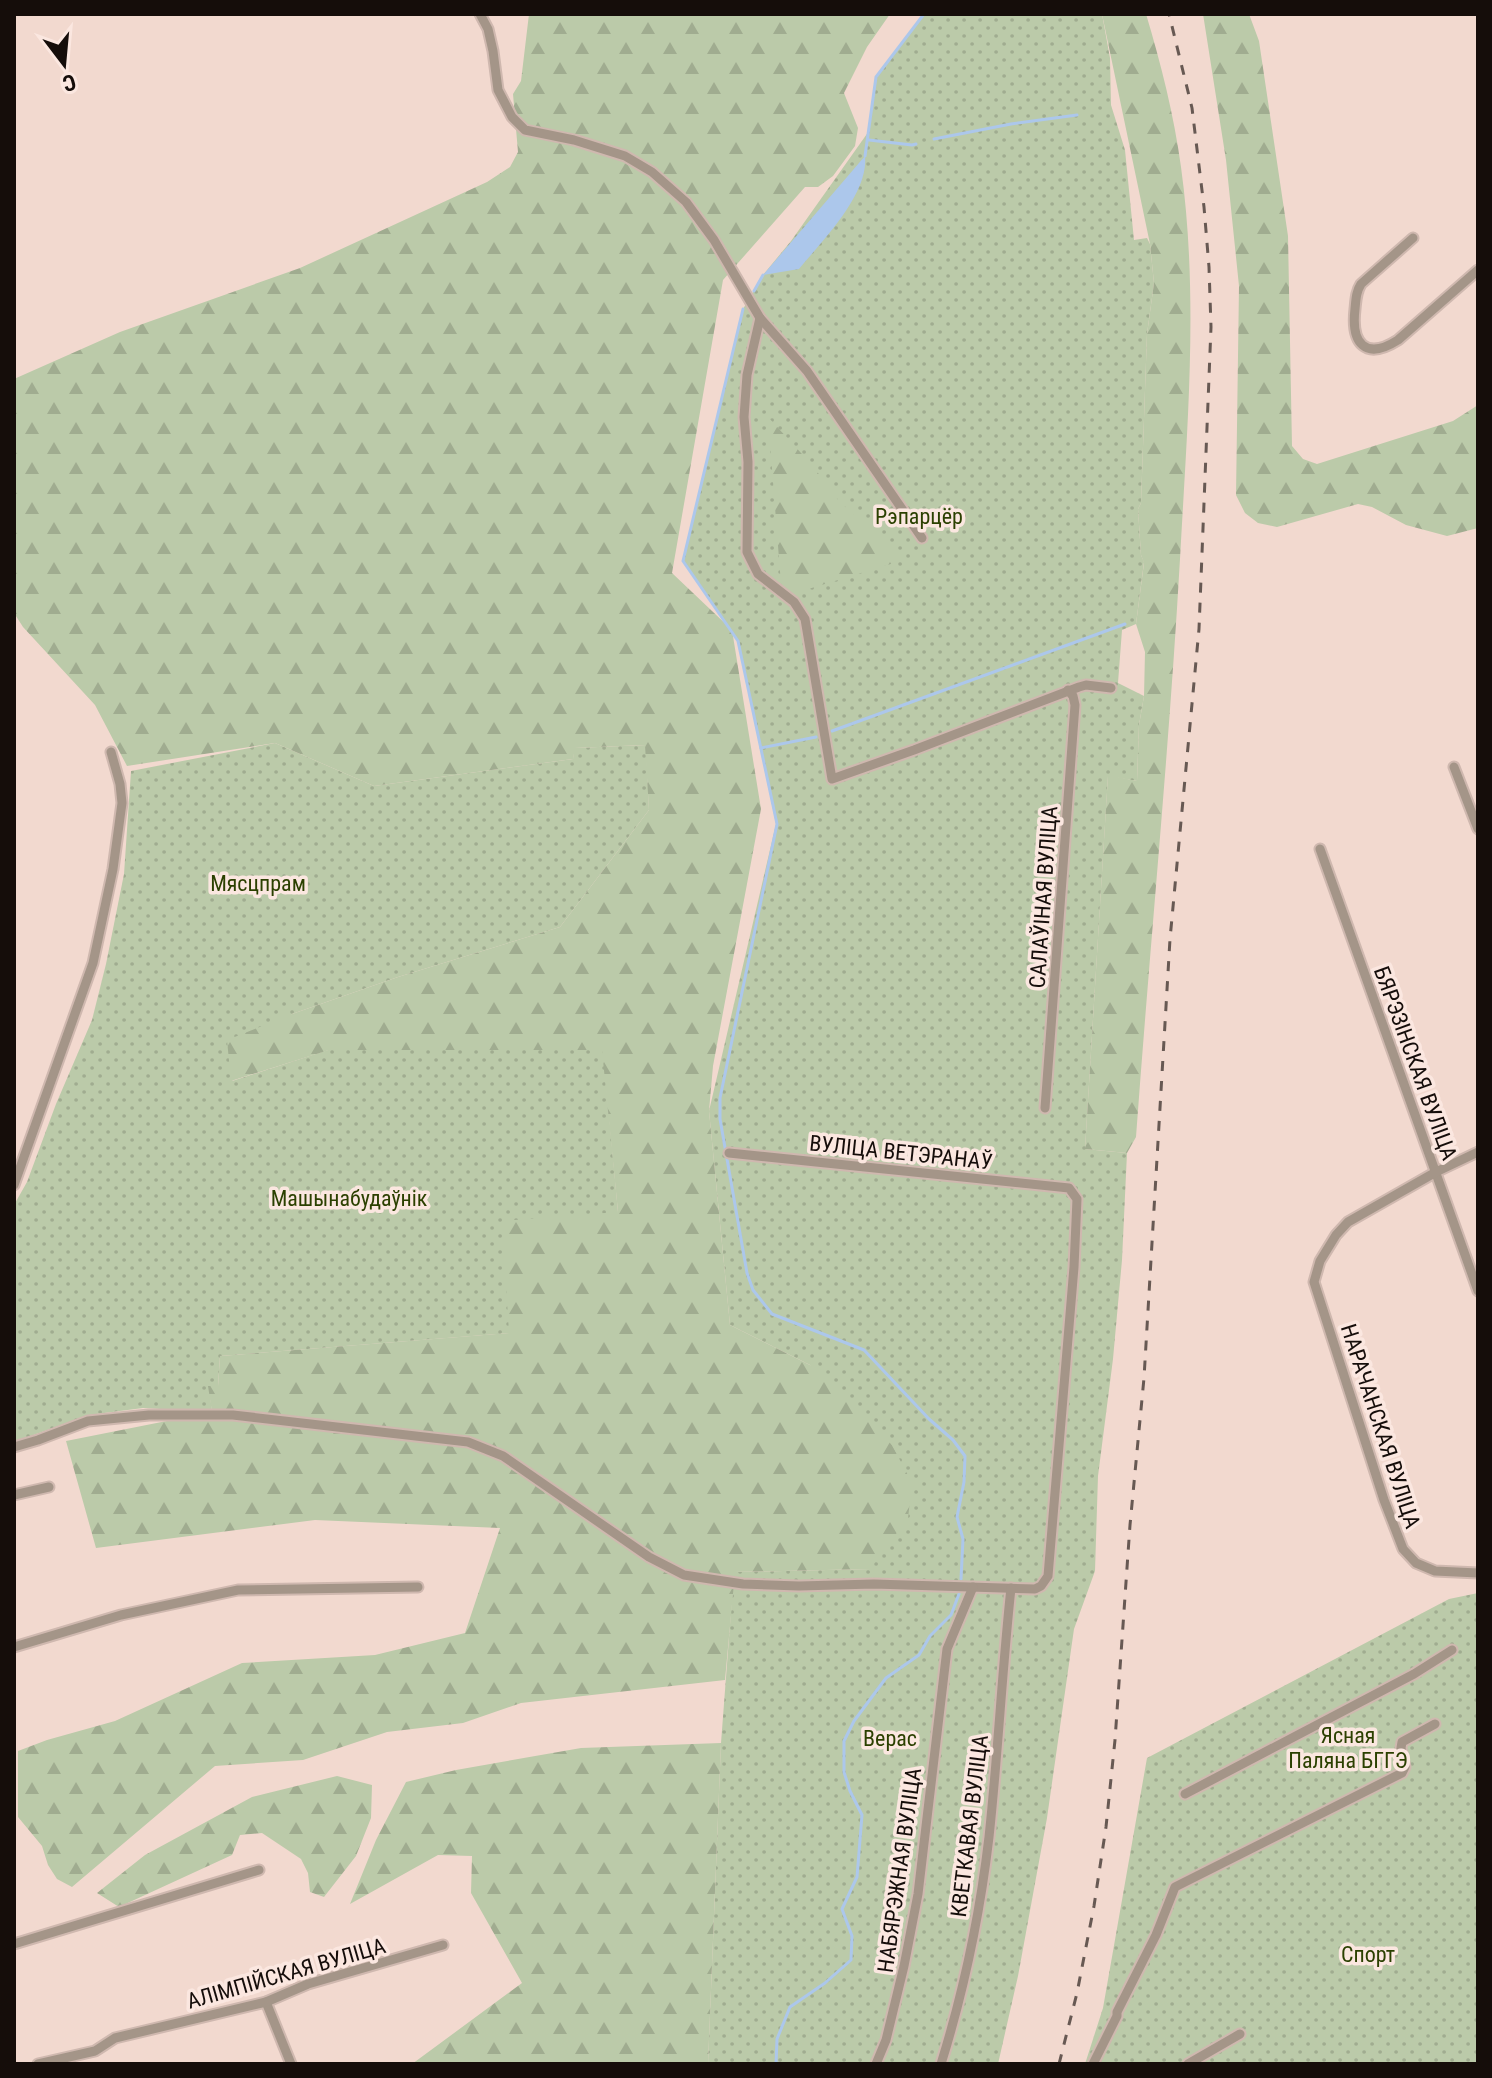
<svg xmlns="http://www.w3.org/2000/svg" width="1492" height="2078" viewBox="0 0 1492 2078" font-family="'Roboto Condensed',sans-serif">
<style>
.green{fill:url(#green-dots)}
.forest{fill:url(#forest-firs)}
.water{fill:#acc7eb}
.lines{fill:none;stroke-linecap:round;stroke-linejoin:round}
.stream{stroke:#acc7eb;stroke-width:3}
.minor-casing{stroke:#cfb8af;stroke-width:13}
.minor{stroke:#a49588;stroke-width:9}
.rail{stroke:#675953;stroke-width:3;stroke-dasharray:10 10;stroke-linecap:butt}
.labels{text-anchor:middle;stroke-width:7;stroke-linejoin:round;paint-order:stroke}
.park-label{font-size:22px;fill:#2b4000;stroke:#fbe7e0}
.street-label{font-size:22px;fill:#150d0a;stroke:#fbe7e0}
</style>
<defs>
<pattern id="green-dots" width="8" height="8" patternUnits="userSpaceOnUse" patternTransform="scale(2)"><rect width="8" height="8" fill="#bbcaa9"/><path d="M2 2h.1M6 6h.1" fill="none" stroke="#a0ac90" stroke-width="1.8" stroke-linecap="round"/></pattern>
<pattern id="forest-firs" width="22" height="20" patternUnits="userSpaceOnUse" patternTransform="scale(2)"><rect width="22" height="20" fill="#bbcaa9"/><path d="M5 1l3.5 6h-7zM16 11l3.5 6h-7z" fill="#a0ac90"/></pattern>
</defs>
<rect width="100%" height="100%" fill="#f2d9cf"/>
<g class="green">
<path d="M924 14H1102L1110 58 1111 105 1125 150 1134 240 1147 238 1150 244 1154 283 1147 334 1141 503 1138 509 1141 555 1144 562 1136 624 1122 630 1118 683 1144 696 1139 725 1137 781 1108 776 1085 1149 1127 1153 1122 1260 1113 1359 1098 1476 1095 1571 1074 1629 1047 1818 1018 1976 998 2064H708L721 1743 734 1572 870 1569 810 1365 730 1325 709 1111 776 824 738 641 683 561 743 309 763 275 791 241 869 131 876 77Z"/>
<path d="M275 743 374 786 573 759 574 748 646 745 649 810 560 927 398 977 292 1014 232 1081 328 1050H603L618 1212 510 1333 220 1356 218 1386H209L212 1412 143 1408 89 1415 14 1442V1205L27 1182 56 1104 92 1020 106 964 124 874 131 771Z"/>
<path d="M1478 1593V2064H1085L1103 2008 1147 1758 1449 1599Z"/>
</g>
<g class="forest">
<path d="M529 14H890L867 47 844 93 858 128 855 146 833 176 818 187H805L723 280 672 573 732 630 761 809 713 1066 709 1111 730 1325 810 1365 892 1445 912 1483 908 1518 870 1569 735 1572 725 1680 521 1703 463 1723 387 1732 303 1760 215 1766 72 1887 57 1879 48 1865 42 1846 18 1817V1751L47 1740 115 1721 242 1663 375 1655 465 1633 500 1528 315 1520 96 1548 66 1441 212 1412 208 1386H218L220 1356 509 1333 502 1221 618 1212 602 1050H329L231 1081 227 1040 292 1014 398 977 560 927 649 810 645 745 575 748 573 759 374 786 275 743 127 766 95 705 23 627 14 613V379L120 332 300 268 487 182 510 167 518 152 513 94 521 81Z"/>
<path d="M1102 14H1146C1161 64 1174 115 1181 167 1199 297 1187 429 1180 559 1169 752 1150 944 1136 1137L1127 1153 1085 1149 1108 775 1137 781 1139 725 1144 696 1145 652 1136 624 1144 563 1141 555 1138 509 1141 503 1147 334 1154 283 1150 244Z"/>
<path d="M1203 14H1249L1259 41 1288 236 1292 446 1303 459 1317 464 1453 421 1478 405V528L1447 536 1406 525 1372 507 1358 504 1277 527 1258 523 1245 513 1236 495 1239 286 1226 160Z"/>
<path d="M768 417 812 465 839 501 904 560 782 597Z"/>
<path d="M721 1743 708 2064H412L522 1983 471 1893 472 1856 438 1855 350 1904 376 1840 406 1782 456 1770 581 1748Z"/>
<path d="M337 1776 372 1785 371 1818 356 1856 324 1897 310 1892 308 1873 301 1859 262 1833 240 1835 232 1855 119 1907 97 1893 145 1855 252 1797Z"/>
</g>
<path class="water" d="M865 156C869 194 822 241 799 269L763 275Z"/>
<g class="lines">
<g class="stream">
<path d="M934 139 1011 124 1077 115"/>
<path d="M869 140 912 145 916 144"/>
<path d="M865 156 876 77 924 14"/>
<path d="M754 291 763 275"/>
<path d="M743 309 683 561 738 641 777 824 720 1098V1119L747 1273 753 1290 772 1314 864 1350 929 1419 953 1440 965 1456 964 1482 957 1517 963 1539 961 1579"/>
<path d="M832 731 1125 624"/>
<path d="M761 748 816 737"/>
<path d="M776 2064 777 2039 790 2007 825 1983 851 1960 852 1936 842 1909 857 1877 862 1815 850 1791 844 1772V1741L854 1721 886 1678 919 1655 930 1636 951 1615 959 1594"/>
</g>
<defs>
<g id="minor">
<path d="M480 14 488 29 493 51 498 90 512 117 525 130 574 140 625 156 652 172 686 202 714 240 760 318 807 371 922 538"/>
<path d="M1413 238 1361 284C1356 292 1356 299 1355 309 1351 343 1365 361 1398 340L1478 270"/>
<path d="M760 318 747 375 744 417 748 462 747 552 758 574 794 602 805 619 832 779 914 750 1079 687 1086 685 1111 688"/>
<path d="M1454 767 1478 829"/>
<path d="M1320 849 1478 1291"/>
<path d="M1045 1108 1075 705 1073 696 1068 690"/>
<path d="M1478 1152 1436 1172 1348 1222 1336 1235 1320 1261 1314 1282 1384 1500 1403 1549 1416 1563 1435 1571 1478 1573"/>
<path d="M14 1185 93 963 113 869 122 803 120 784 111 752"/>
<path d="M14 1447 38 1440 88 1421 149 1415H233L468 1442 503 1456 649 1557 684 1575 743 1584 799 1586 874 1584 1035 1589 1041 1586 1048 1576 1074 1267 1077 1199 1069 1188 729 1153"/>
<path d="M14 1495 49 1487"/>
<path d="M14 1647 121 1615 238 1590 418 1587"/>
<path d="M1185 1794 1414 1674 1452 1650"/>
<path d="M14 1944 259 1870"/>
<path d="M266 2002 291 2064"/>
<path d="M38 2064 95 2051 115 2038 266 2002 308 1984 443 1945"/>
<path d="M876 2064 886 2040 904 1966 918 1894 947 1649 973 1587"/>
<path d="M941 2064C964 1990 980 1914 989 1837 998 1754 1002 1671 1011 1588"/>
<path d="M1093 2064 1117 2016V2012L1156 1935 1175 1887 1402 1773 1405 1767 1401 1748 1402 1742 1435 1724"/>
<path d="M1188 2064 1240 2034"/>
</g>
</defs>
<use href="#minor" class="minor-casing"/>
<use href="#minor" class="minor"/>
<path class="rail" d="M1059 2064 1077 1993 1094 1906 1106 1827 1115 1740 1130 1525 1144 1378 1170 939 1199 629 1211 327 1209 267 1204 207 1192 108 1169 14"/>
</g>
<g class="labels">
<g class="park-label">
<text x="919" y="524">Рэпарцёр</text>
<text x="258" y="891">Мясцпрам</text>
<text x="349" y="1206">Машынабудаўнік</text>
<text x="1348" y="1743">Ясная<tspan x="1348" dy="25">Паляна БГГЭ</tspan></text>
<text x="890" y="1746">Верас</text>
<text x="1368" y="1962">Спорт</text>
</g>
<g class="street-label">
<text transform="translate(1043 897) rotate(-86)" y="8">САЛАЎІНАЯ ВУЛІЦА</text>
<text transform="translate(1416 1063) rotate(70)" y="8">БЯРЭЗІНСКАЯ ВУЛІЦА</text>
<text transform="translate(901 1152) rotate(6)" y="8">ВУЛІЦА ВЕТЭРАНАЎ</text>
<text transform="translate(1381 1426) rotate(72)" y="8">НАРАЧАНСКАЯ ВУЛІЦА</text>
<text transform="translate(969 1826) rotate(-83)" y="8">КВЕТКАВАЯ ВУЛІЦА</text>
<text transform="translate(899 1870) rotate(-82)" y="8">НАБЯРЭЖНАЯ ВУЛІЦА</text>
<text transform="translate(286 1973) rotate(-16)" y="8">АЛІМПІЙСКАЯ ВУЛІЦА</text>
</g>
</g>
<rect width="1492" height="2078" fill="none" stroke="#150d0a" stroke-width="32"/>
<g transform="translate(64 64) rotate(164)" stroke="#fbe7e0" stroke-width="6" paint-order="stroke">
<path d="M0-6L14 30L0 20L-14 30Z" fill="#150d0a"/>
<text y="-12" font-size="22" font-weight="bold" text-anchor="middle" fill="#150d0a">С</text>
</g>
</svg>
